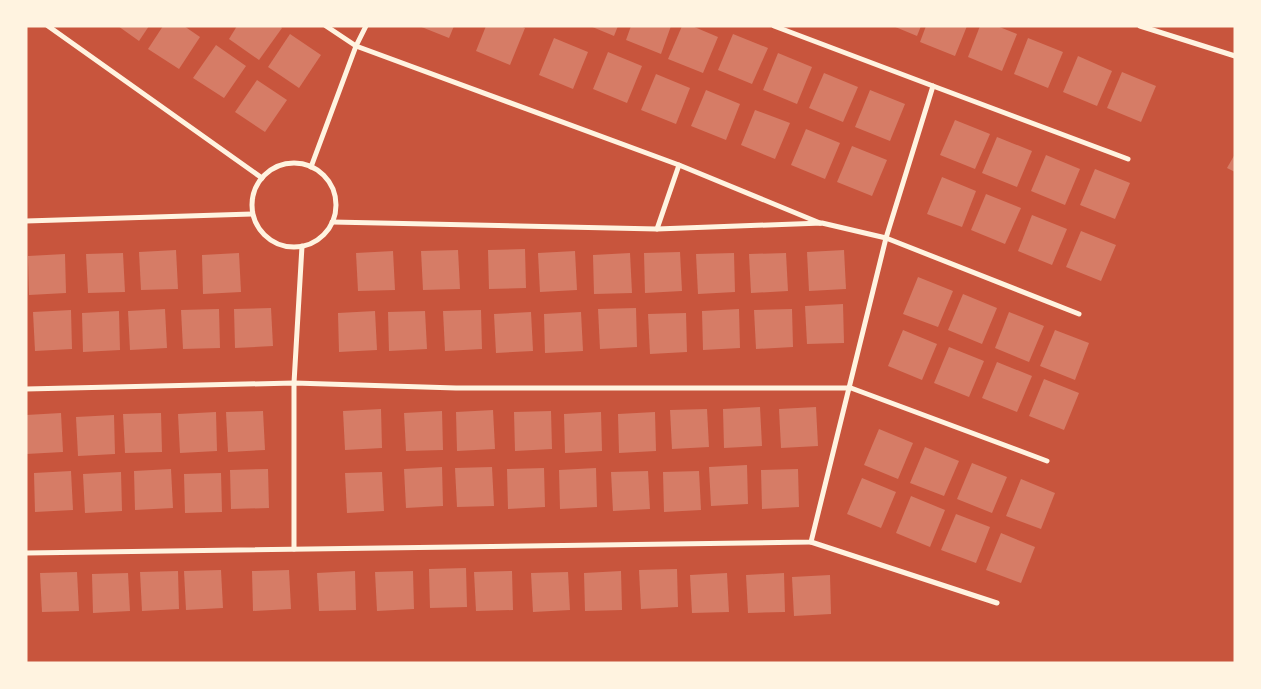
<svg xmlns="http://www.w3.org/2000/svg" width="1261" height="689" viewBox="0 0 1261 689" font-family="Quicksand,sans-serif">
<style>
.building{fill:#d67c66}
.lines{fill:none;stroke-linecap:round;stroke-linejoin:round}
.minor{stroke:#fff3e0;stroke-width:5}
</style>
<rect width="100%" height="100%" fill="#c8553d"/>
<g class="building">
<path d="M118 26H149L139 41Z"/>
<path d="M163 26H184L200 37 179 69 148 49Z"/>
<path d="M237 26H280L282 28 259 60 229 39Z"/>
<path d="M419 26H454L449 38Z"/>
<path d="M486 26H520L525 28 510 65 476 51Z"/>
<path d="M590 26H618L614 36Z"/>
<path d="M631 26H671L661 54 626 40Z"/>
<path d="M682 26H692L718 37 703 73 668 59Z"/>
<path d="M893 26H921L917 36Z"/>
<path d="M926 26H967L955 56 920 42Z"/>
<path d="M980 26H997L1017 34 1002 71 968 57Z"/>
<path d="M290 34 321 55 299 88 268 67Z"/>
<path d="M733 34 768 48 752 84 718 70Z"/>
<path d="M554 38 588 52 573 89 539 75Z"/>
<path d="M1028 38 1063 52 1048 88 1014 74Z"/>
<path d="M216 45 246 66 224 98 193 78Z"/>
<path d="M608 52 642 66 627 103 593 89Z"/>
<path d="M778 53 812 67 797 104 763 90Z"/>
<path d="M1078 56 1112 71 1097 106 1063 92Z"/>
<path d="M1122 72 1156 86 1141 122 1107 108Z"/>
<path d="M824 73 858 87 843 122 809 108Z"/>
<path d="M656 74 690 88 676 124 641 110Z"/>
<path d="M257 80 287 100 265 132 235 112Z"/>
<path d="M706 90 740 104 726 140 691 126Z"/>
<path d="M870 90 905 104 890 141 855 127Z"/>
<path d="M755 110 790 123 775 159 741 145Z"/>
<path d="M955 120 990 134 975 169 940 155Z"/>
<path d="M806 129 840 143 825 179 791 165Z"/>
<path d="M997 137 1032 151 1017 187 982 173Z"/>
<path d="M852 146 887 160 872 196 837 182Z"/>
<path d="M1235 154V172L1227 168Z"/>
<path d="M1046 155 1080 169 1065 205 1031 191Z"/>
<path d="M1095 169 1130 183 1115 219 1080 205Z"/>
<path d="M942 177 976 191 962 227 927 214Z"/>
<path d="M986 194 1021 208 1005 244 971 230Z"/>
<path d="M1032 215 1067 229 1052 265 1018 251Z"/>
<path d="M1081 231 1116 245 1101 281 1066 267Z"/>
<path d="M525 249 526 288 489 289 488 250Z"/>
<path d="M176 250 178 289 141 290 139 252Z"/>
<path d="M458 250 460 289 423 290 421 251Z"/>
<path d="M844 250 846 289 809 291 807 252Z"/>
<path d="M393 251 395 290 358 291 356 253Z"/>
<path d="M575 251 577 290 540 292 538 253Z"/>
<path d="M680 252 682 291 645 293 644 253Z"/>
<path d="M123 253 125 292 88 293 86 254Z"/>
<path d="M239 253 241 292 203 294 202 255Z"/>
<path d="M630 253 632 293 594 294 593 255Z"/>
<path d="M734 253 735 292 698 294 696 254Z"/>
<path d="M786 253 788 291 751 293 749 254Z"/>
<path d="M65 254 66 293 29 295 28 256Z"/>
<path d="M918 277 953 291 938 327 903 314Z"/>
<path d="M963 294 997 308 982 344 948 330Z"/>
<path d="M843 304 844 343 807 344 805 306Z"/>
<path d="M271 308 273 346 235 348 234 309Z"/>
<path d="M636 308 637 347 600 349 598 309Z"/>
<path d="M165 309 167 348 130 350 128 311Z"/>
<path d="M219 309 220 348 183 349 181 310Z"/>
<path d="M739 309 740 348 703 350 702 311Z"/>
<path d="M792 309 793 347 756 349 754 310Z"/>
<path d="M71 310 72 349 35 351 33 312Z"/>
<path d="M481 310 482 349 445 351 443 311Z"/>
<path d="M119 311 120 350 83 352 82 313Z"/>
<path d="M375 311 377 350 339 352 338 313Z"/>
<path d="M425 311 427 349 389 351 388 312Z"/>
<path d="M531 312 533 351 496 353 494 314Z"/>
<path d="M581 312 583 351 545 353 544 314Z"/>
<path d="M1009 312 1044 326 1029 362 995 348Z"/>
<path d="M686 313 687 352 650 354 648 314Z"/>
<path d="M903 330 937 344 922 380 888 366Z"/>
<path d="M1055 330 1089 343 1075 380 1040 366Z"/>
<path d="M949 347 984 361 969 397 934 383Z"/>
<path d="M997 362 1032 376 1017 412 982 398Z"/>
<path d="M1044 379 1079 393 1064 430 1029 416Z"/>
<path d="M760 407 762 446 724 448 723 409Z"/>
<path d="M816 407 818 446 781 448 779 409Z"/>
<path d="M381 409 382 448 345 450 343 411Z"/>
<path d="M707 409 709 447 672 449 670 410Z"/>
<path d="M493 410 495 449 457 451 456 412Z"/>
<path d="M263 411 265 450 228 452 226 412Z"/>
<path d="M442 411 443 450 406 451 404 413Z"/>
<path d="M551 411 552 449 515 451 514 412Z"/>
<path d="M216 412 217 451 180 453 178 414Z"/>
<path d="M601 412 602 451 565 453 564 414Z"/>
<path d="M655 412 656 451 619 453 618 414Z"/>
<path d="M61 413 63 452 26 454V415Z"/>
<path d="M161 413 162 452 125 453 123 414Z"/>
<path d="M114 415 115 454 78 456 76 417Z"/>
<path d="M879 429 913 443 898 479 864 465Z"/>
<path d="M925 447 959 461 944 496 910 483Z"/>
<path d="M972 463 1007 477 992 513 957 499Z"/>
<path d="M747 465 748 504 711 506 709 467Z"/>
<path d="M442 467 443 506 406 508 404 469Z"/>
<path d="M492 467 494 506 457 507 455 468Z"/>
<path d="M544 468 545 507 508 509 507 469Z"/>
<path d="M596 468 597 507 560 509 559 470Z"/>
<path d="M171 469 173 508 135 510 134 471Z"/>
<path d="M268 469 269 508 231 509 230 470Z"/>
<path d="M798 469 799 507 762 509 761 470Z"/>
<path d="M71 471 73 510 35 512 34 473Z"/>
<path d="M648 471 650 509 613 511 611 472Z"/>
<path d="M699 471 701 510 664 512 663 472Z"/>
<path d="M121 472 122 511 85 513 83 474Z"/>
<path d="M382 472 384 511 347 513 345 473Z"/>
<path d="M221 473 222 512 185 513 184 474Z"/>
<path d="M862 478 896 492 881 528 847 514Z"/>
<path d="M1021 479 1055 493 1041 529 1006 516Z"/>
<path d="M911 496 945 510 930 547 896 533Z"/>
<path d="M956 514 990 527 976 563 941 550Z"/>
<path d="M1001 533 1035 547 1021 583 986 570Z"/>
<path d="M466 568 467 607 430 608 429 569Z"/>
<path d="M677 569 678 607 641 609 639 570Z"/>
<path d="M221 570 223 608 186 610 184 571Z"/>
<path d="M289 570 291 609 253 611 252 571Z"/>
<path d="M178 571 179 609 142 611 140 572Z"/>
<path d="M355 571 356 610 319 611 317 573Z"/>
<path d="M413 571 414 609 377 611 375 572Z"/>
<path d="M512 571 513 610 476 611 474 572Z"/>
<path d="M621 571 622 610 585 611 584 573Z"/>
<path d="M77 572 79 611 42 612 40 573Z"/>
<path d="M568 572 570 610 533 612 531 573Z"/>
<path d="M128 573 130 611 93 613 92 574Z"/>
<path d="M727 573 729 612 692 613 690 575Z"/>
<path d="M784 573 785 612 748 613 746 575Z"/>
<path d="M830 575 831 614 794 616 792 577Z"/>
</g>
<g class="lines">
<g class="minor">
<path d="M48 26 262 178"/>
<path d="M326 26 356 46 679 165 820 223"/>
<path d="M774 26 933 86"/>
<path d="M1140 26 1235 56"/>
<circle cx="294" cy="205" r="42"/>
<path d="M311 167 356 46 366 26"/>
<path d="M26 221 252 214"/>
<path d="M332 222 657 229 822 223 886 238 1079 314"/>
<path d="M657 229 679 165"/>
<path d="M26 389 294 383 456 388H851L1047 461"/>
<path d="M811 542 997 603"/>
<path d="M294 549V383L302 246"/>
<path d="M26 553 811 542 886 238 933 86 1128 159"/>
</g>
</g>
<rect width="1261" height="689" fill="none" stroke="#fff3e0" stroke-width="55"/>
</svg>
